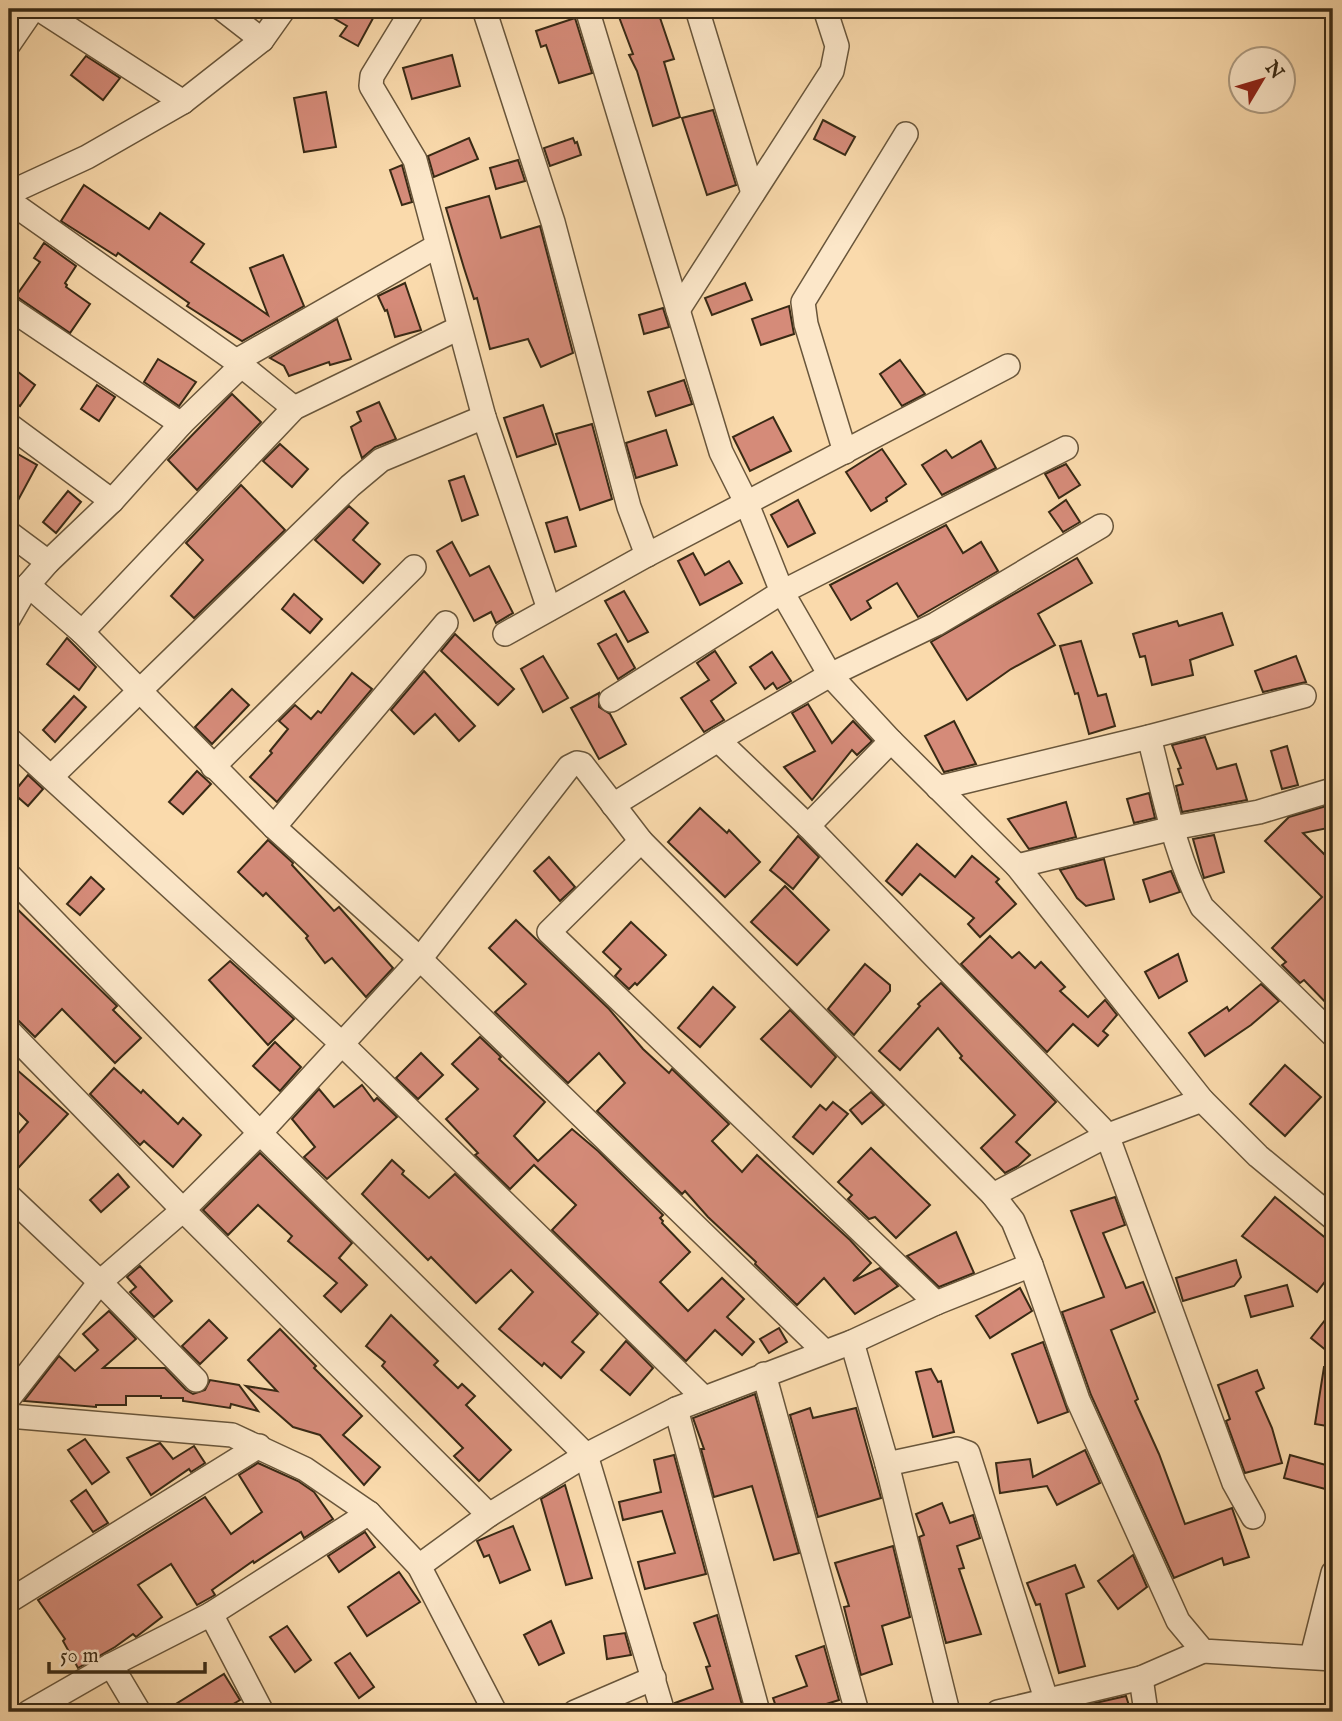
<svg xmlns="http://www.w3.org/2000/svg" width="1342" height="1721" viewBox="0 0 1342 1721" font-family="'IM FELL English',serif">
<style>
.building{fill:#d58b79;stroke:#392a15;stroke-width:2}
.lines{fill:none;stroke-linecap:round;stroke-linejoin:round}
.minor-casing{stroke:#69563b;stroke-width:26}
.minor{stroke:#fce7c9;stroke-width:23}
</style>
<rect width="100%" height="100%" fill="#fadaac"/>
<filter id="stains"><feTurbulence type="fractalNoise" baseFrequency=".00286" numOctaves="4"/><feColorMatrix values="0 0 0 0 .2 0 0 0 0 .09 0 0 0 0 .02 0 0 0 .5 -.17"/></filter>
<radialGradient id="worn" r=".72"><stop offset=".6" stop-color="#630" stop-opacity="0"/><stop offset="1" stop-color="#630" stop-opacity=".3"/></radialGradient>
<g class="building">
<path d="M318 9H378L358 46 340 36 347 26Z"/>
<path d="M616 9H657L674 59 664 62 680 117 653 126 637 71 629 55 633 54Z"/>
<path d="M575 18 592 73 559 83 546 45 541 47 536 31Z"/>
<path d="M452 55 460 86 412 99 403 68Z"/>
<path d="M86 56 120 78 103 100 71 75Z"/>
<path d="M326 92 336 147 304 152 294 98Z"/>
<path d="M713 110 736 185 707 195 682 118Z"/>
<path d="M823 120 855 137 845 155 814 139Z"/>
<path d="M469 138 478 159 434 177 428 156Z"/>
<path d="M573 138 575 143 577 142 581 155 550 166 544 148Z"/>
<path d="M518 160 525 181 496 189 490 168Z"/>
<path d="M402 165 412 202 402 205 390 170Z"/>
<path d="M84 185 149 229 160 213 204 244 191 262 268 315 250 268 283 255 304 306 242 341 187 306 189 303 118 253 116 256 61 221Z"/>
<path d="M489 196 501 238 540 226 573 353 541 367 528 339 490 349 477 298 474 299 464 268 446 208Z"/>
<path d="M44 243 76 266 65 283 67 285 66 287 90 304 70 333 16 296 40 262 34 258Z"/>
<path d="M405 283 421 330 395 337 387 310 385 311 378 296Z"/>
<path d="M745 283 752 300 712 315 705 298Z"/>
<path d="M789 306 794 334 761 345 752 319Z"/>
<path d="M663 308 669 327 644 334 639 315Z"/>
<path d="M337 319 351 359 330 365 329 362 289 376 284 366 270 358Z"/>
<path d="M158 359 196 382 179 406 144 382Z"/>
<path d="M900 360 925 394 902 406 880 374Z"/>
<path d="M9 365 35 385 20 406 9 398Z"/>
<path d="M684 380 692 404 656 416 648 392Z"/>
<path d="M97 385 115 397 99 421 81 409Z"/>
<path d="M232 394 261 422 197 490 168 460Z"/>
<path d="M379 402 396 439 375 447 362 458 351 427 361 421 357 412Z"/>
<path d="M543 405 556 444 517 457 504 418Z"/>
<path d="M773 417 791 451 750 471 733 437Z"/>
<path d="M592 424 612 499 580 510 556 434Z"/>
<path d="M666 430 677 465 636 478 626 443Z"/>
<path d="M981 441 996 468 942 495 922 465 946 450 952 458Z"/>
<path d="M280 444 308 469 292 487 263 461Z"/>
<path d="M9 449 37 465 9 517Z"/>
<path d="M882 449 906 484 886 498 887 501 871 511 846 472Z"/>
<path d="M1066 464 1080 485 1059 498 1045 474Z"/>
<path d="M464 476 478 515 462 521 449 481Z"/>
<path d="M241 485 285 530 194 618 171 596 203 560 186 543Z"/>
<path d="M68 491 81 502 56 533 43 522Z"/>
<path d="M798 500 815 533 788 547 771 515Z"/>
<path d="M1066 500 1080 522 1063 532 1049 512Z"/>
<path d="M349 506 368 523 353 540 380 564 363 583 315 540Z"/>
<path d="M567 517 576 546 555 552 546 523Z"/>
<path d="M946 525 963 553 981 542 998 571 918 617 897 583 867 601 871 608 851 620 830 585Z"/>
<path d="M452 542 470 576 489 566 513 613 496 623 491 612 474 621 437 551Z"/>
<path d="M693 553 705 575 729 561 742 583 700 605 678 561Z"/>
<path d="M1077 558 1092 583 1038 614 1055 645 1011 669 967 700 931 642Z"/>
<path d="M624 591 648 632 628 642 605 601Z"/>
<path d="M294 594 322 619 310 633 282 609Z"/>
<path d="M1222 613 1233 645 1190 660 1193 675 1152 685 1145 656 1140 657 1133 634 1177 621 1179 626Z"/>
<path d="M455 634 514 689 498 705 441 651Z"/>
<path d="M616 634 635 668 618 679 598 644Z"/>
<path d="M67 638 96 667 79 690 47 664Z"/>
<path d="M1081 641 1098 696 1106 694 1115 726 1089 734 1078 693 1075 694 1060 646Z"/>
<path d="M715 651 736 683 711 701 724 720 704 732 681 698 709 680 697 663Z"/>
<path d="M772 652 791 681 777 689 773 683 765 689 750 667Z"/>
<path d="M543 656 568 698 543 712 521 669Z"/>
<path d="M1296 656 1306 682 1263 692 1255 671Z"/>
<path d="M424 671 475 726 459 741 435 714 414 734 391 710Z"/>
<path d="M352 673 372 689 277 802 250 777 272 753 270 751 288 729 279 721 295 705 311 719 318 711 321 713Z"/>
<path d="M232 689 249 705 212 744 195 727Z"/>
<path d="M599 693V707L610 714 626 744 599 759 571 708Z"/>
<path d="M74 696 86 707 55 742 43 730Z"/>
<path d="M808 704 832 743 853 721 872 741 857 755 852 750 812 800 784 767 815 751 792 713Z"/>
<path d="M954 721 976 764 944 772 925 736Z"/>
<path d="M1205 737 1217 769 1236 764 1247 800 1182 812 1176 786 1183 784 1178 769 1181 768 1172 745Z"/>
<path d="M1287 746 1298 785 1282 789 1271 751Z"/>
<path d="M197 771 211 784 183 814 169 802Z"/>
<path d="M28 775 43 789 28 806 13 793Z"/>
<path d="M1149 793 1155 818 1134 823 1127 799Z"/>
<path d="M1066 802 1076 837 1029 849 1008 819Z"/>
<path d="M1333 804V827L1303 833 1333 863V1010L1304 980 1300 983 1282 965 1286 962 1272 948 1322 897 1265 841 1289 817Z"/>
<path d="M700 808 727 833 729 830 760 862 725 897 668 842Z"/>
<path d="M1214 835 1224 872 1204 878 1193 839Z"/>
<path d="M798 836 819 857 793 889 770 870Z"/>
<path d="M268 840 293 863 292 865 334 911 339 907 393 968 366 997 332 958 325 963 306 938 308 936 266 893 263 896 238 872Z"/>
<path d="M917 844 955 877 972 856 999 879 996 882 1016 904 980 937 968 924 974 918 920 874 902 895 886 881Z"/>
<path d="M549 857 575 887 560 901 534 871Z"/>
<path d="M1104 859 1114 899 1086 906 1077 898 1060 870Z"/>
<path d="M1171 871 1180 892 1150 902 1143 880Z"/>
<path d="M91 877 104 889 80 915 67 904Z"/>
<path d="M785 886 829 930 797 965 751 922Z"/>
<path d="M9 901 117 1006 113 1010 141 1038 115 1063 62 1009 35 1037 19 1021 9 1015Z"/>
<path d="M516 920 609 1009 643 1049 669 1073 672 1069 729 1124 712 1141 742 1172 757 1155 850 1240 871 1263 853 1281 880 1268 898 1286 855 1314 824 1278 797 1305 755 1264 756 1262 708 1217 685 1191 682 1194 597 1111 625 1083 599 1053 568 1083 495 1012 526 984 489 948Z"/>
<path d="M631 922 666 955 637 985 635 983 629 989 615 976 621 969 603 952Z"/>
<path d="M990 936 1012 958 1019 952 1035 968 1041 962 1065 987 1060 991 1088 1017 1105 1000 1117 1015 1103 1031 1108 1035 1098 1046 1073 1024 1047 1052 961 964Z"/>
<path d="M1178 954 1187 981 1159 998 1145 972Z"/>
<path d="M230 961 294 1019 268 1045 209 980Z"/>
<path d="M865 964 890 985V991L854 1035 828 1009Z"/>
<path d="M941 983 1056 1102 1016 1142 1030 1155 1018 1166 1005 1173 981 1148 1015 1115 960 1058 962 1056 938 1028 900 1070 879 1051 920 1006 918 1004Z"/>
<path d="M1261 984 1279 1001 1251 1025 1205 1056 1189 1033 1227 1007 1229 1011Z"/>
<path d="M713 987 735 1007 700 1047 678 1028Z"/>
<path d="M790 1010 836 1057 811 1087 761 1039Z"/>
<path d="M480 1037 501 1057 499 1059 545 1102 514 1136 538 1161 572 1129 598 1151 663 1215 660 1218 663 1221 662 1223 690 1252 660 1282 688 1311 722 1278 744 1299 727 1317 754 1342 742 1355 715 1330 686 1361 552 1230 576 1205 534 1165 510 1189 475 1155 478 1153 446 1119 478 1089 452 1064Z"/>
<path d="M275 1042 301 1067 280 1091 253 1066Z"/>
<path d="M421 1053 443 1075 418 1099 396 1078Z"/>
<path d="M9 1063 68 1114 9 1178V1144L28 1122 9 1103Z"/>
<path d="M1285 1065 1321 1097 1285 1136 1250 1104Z"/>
<path d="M114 1068 141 1093 143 1090 178 1124 183 1118 201 1135 173 1167 144 1141 140 1145 90 1094Z"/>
<path d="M362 1085 374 1101 377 1098 397 1117 327 1179 304 1157 315 1147 292 1119 319 1089 334 1107Z"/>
<path d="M871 1092 884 1105 862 1124 850 1110Z"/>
<path d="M833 1102 848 1114 813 1154 793 1137 820 1105 826 1110Z"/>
<path d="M871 1148 930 1205 896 1238 875 1217 869 1219 848 1199 852 1195 838 1182Z"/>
<path d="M260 1153 352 1243 339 1258 367 1285 341 1312 324 1296 337 1283 288 1241 292 1236 258 1205 228 1235 203 1210Z"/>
<path d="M392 1160 404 1171 402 1174 429 1198 455 1174 598 1314 572 1342 584 1352 561 1378 544 1363 542 1366 499 1329 533 1292 511 1270 476 1303 431 1257 428 1260 362 1194Z"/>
<path d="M118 1174 129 1187 101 1212 90 1200Z"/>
<path d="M1115 1197 1125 1225 1103 1233 1126 1288 1143 1282 1155 1312 1111 1330 1138 1399 1135 1401 1159 1454 1185 1524 1232 1508 1249 1557 1224 1565 1222 1558 1174 1578 1091 1395 1062 1312 1104 1297 1071 1211Z"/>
<path d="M1275 1197 1333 1244V1271L1317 1292 1242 1236Z"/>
<path d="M956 1232 974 1273 939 1287 907 1256Z"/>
<path d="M1236 1260 1241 1277 1234 1286 1183 1301 1176 1278Z"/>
<path d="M140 1266 172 1301 154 1317 130 1292 136 1287 127 1277Z"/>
<path d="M1287 1285 1293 1306 1251 1317 1245 1296Z"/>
<path d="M1020 1288 1032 1311 990 1338 976 1316Z"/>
<path d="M1333 1310V1356L1311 1338Z"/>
<path d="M109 1311 136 1339 103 1368H165L186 1390 193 1394 205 1390 210 1380 239 1385 258 1411 231 1404 230 1408 183 1401V1398H161V1396H126V1405H96V1407L24 1401 59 1356 75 1371 98 1350 83 1334Z"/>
<path d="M391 1315 438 1361 434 1365 458 1388 462 1384 475 1396 466 1405 511 1450 479 1481 454 1456 463 1448 382 1366 385 1362 366 1346Z"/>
<path d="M209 1320 227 1338 200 1364 182 1346Z"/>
<path d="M779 1328 787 1342 769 1353 760 1339Z"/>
<path d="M280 1329 316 1366 314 1368 362 1416 343 1435 380 1467 364 1485 320 1435 293 1427 246 1386 277 1391 248 1360Z"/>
<path d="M626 1341 653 1368 630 1395 601 1370Z"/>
<path d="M1043 1342 1068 1412 1038 1423 1012 1354Z"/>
<path d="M1324 1367H1333V1427L1315 1424Z"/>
<path d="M931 1369 938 1382 941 1381 954 1432 933 1437 916 1372Z"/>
<path d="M1257 1370 1264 1388 1256 1392 1272 1428 1282 1463 1245 1473 1226 1421 1230 1419 1218 1385Z"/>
<path d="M755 1394 799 1553 774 1560 752 1486 714 1497 701 1449H704L693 1418Z"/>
<path d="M810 1408 813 1418 856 1408 881 1498 818 1517 790 1415Z"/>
<path d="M85 1439 109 1472 92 1484 68 1450Z"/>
<path d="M160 1443 173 1459 194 1446 205 1463 191 1472 189 1469 151 1495 127 1458Z"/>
<path d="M1085 1450 1100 1483 1057 1505 1047 1486 1000 1493 996 1463 1030 1459 1033 1477Z"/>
<path d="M674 1455 706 1574 645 1589 638 1562 675 1553 662 1511 623 1520 619 1502 661 1492 654 1460Z"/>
<path d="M1290 1455 1333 1467 1329 1490 1284 1478Z"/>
<path d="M258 1463 298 1481 314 1492 333 1519 304 1538 301 1532 254 1563 253 1561 212 1590 215 1595 197 1605 171 1564 138 1585 162 1617 136 1637 133 1634 115 1647 78 1668 63 1641 65 1639 38 1600 205 1497 231 1534 262 1512 239 1475Z"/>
<path d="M565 1485 592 1578 566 1585 541 1499Z"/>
<path d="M86 1490 108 1523 93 1532 71 1501Z"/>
<path d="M942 1503 950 1523 973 1515 980 1538 957 1546 964 1568 959 1569 981 1634 946 1643 919 1537 924 1535 916 1514Z"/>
<path d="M513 1526 530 1570 500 1583 489 1555 484 1557 477 1541Z"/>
<path d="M365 1532 375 1547 339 1572 328 1556Z"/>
<path d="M893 1546 910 1617 882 1626 892 1664 861 1675 844 1607 849 1606 835 1563Z"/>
<path d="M1133 1555 1147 1587 1118 1609 1098 1581Z"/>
<path d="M1075 1565 1084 1587 1066 1594 1085 1666 1059 1673 1040 1604 1036 1605 1027 1583Z"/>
<path d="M399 1572 420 1602 367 1636 348 1607Z"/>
<path d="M717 1615 744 1712H677L675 1703 713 1689 706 1667 710 1666 694 1623Z"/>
<path d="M551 1621 564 1653 539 1665 524 1635Z"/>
<path d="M287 1626 311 1660 295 1672 270 1637Z"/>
<path d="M625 1633 631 1655 607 1659 604 1636Z"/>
<path d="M824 1646 839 1700 801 1712H778L773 1698 807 1686 796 1656Z"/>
<path d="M350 1653 374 1687 359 1698 335 1663Z"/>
<path d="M224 1674 240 1700 220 1712H163Z"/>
<path d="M1126 1696 1131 1712H1070L1069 1709Z"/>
</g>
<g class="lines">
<defs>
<g id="minor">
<path d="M39 9 183 102"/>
<path d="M222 9 262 40"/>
<path d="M413 9 372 76 371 86 415 160 484 417 549 609"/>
<path d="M484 9 553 222 629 507 647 555"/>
<path d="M587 9 721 452 747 504 782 592 830 675 891 741 1017 866 1202 1100 1258 1156 1333 1218"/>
<path d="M697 9 753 193"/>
<path d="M9 44 33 9"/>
<path d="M9 193 87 157 183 102 262 40 284 9"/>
<path d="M9 201 236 361 294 408"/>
<path d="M9 308 181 424"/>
<path d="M678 310 832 71 837 46 825 9"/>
<path d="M459 328 294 408 82 632 274 827 420 959 824 1351"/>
<path d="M236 361 437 246"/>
<path d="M9 425 112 501"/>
<path d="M845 452 806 324 803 302 906 134"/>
<path d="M9 533 48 562"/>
<path d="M28 585 82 632"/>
<path d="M9 618 28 585 48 562 112 501 181 424 241 366"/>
<path d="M505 634 647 555 1008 366"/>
<path d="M611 700 782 592 1066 448"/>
<path d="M1149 737C1164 794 1175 855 1202 907L1333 1035"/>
<path d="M9 739 341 1043 704 1398"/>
<path d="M718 740 808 826 1101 1128 1110 1143 1234 1483 1253 1517"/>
<path d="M213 767 414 567"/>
<path d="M51 777 350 486 381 460 484 417"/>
<path d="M938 788 1149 737 1304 696"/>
<path d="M613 805 718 740 830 675 936 624 1101 526"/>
<path d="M808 826 891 741"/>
<path d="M274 827 446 623"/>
<path d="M641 841 549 932 936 1303 1031 1265"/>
<path d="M1017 866 1173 828 1259 812 1332 790"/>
<path d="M9 875 260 1133 586 1455 663 1712"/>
<path d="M9 1031 183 1210 489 1515"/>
<path d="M993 1195 1106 1136 1202 1100"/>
<path d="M9 1196 100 1282 196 1380"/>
<path d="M852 1342 887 1464 948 1712"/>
<path d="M764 1374 857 1712"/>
<path d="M9 1398 100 1282 183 1210 260 1133 420 959 569 767 577 763 582 764 641 841 993 1195 1013 1221 1031 1265 1078 1400 1178 1621 1203 1651 1333 1659"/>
<path d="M676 1409 758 1712"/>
<path d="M9 1416 232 1435 305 1469 369 1513 419 1566 495 1712"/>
<path d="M887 1464 957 1449 968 1453 1047 1702"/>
<path d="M419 1566 489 1515 586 1455 676 1409 852 1342 936 1303"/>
<path d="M9 1601 259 1446"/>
<path d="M211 1614 262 1712"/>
<path d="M1312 1656 1333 1573"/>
<path d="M111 1665 139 1712"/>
<path d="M1141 1678 1146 1712"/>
<path d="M29 1712 111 1665 211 1614 369 1513"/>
<path d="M575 1712 654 1678"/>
<path d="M998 1712 1141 1678 1203 1651"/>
</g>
</defs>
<use href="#minor" class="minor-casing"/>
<use href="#minor" class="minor"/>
</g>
<rect width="1342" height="1721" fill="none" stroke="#fadaac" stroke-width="35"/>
<rect x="10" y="10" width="1321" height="1700" fill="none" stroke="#392a15" stroke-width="3.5"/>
<rect x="18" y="18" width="1307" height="1686" fill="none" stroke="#392a15" stroke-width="2"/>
<g transform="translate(1262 80) rotate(52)"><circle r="33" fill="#fce7c9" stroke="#ae9b81" stroke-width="2"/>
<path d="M0-5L12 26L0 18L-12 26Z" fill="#8f2418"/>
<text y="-10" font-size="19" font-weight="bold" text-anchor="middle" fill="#392a15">N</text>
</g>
<path d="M49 1662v10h156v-10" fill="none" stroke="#392a15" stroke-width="3.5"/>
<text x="60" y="1662" font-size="21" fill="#392a15" stroke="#fce7c9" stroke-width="5" paint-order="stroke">50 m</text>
<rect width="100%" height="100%" filter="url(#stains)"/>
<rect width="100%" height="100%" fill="url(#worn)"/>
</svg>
